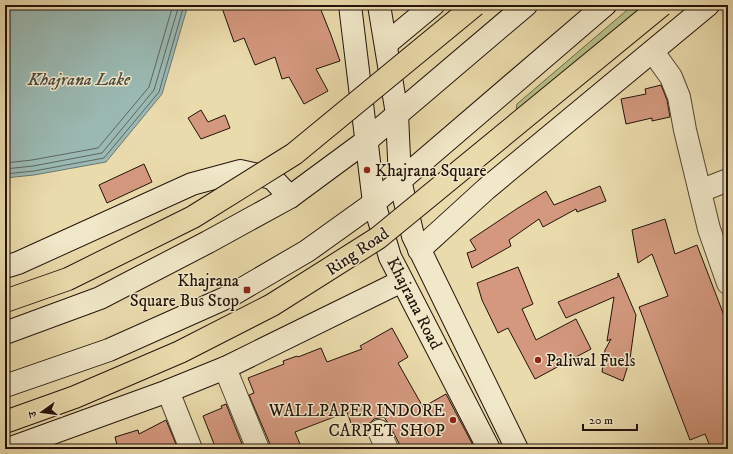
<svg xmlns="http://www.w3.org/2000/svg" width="733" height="454" viewBox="0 0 733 454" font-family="'IM FELL DW Pica','Noto Serif Devanagari',serif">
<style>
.green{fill:#b8c088;stroke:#6d6a49}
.water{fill:#9ab9b2;stroke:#6a776f}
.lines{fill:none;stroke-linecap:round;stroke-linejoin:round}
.shore{stroke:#5e665e;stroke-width:1}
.building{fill:#d3987e;stroke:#22130a}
.street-casing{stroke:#544532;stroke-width:24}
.secondary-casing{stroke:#22130a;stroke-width:24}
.street{stroke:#f1e8c9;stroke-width:22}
.secondary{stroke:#f1e8c9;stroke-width:22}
.primary-bridge-casing{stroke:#22130a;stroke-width:24;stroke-linecap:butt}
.primary-bridge{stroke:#eadbac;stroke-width:22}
.poi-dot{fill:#8f2418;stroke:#f1e8c9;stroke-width:1.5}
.labels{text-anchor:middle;stroke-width:3;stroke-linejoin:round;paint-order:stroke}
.poi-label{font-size:17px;fill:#22130a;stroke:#f1e8c9;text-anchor:start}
.street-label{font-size:17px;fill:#22130a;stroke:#f1e8c9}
.water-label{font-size:18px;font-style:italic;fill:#4c4d45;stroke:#f1e8c9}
</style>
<rect width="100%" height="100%" fill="#eadbac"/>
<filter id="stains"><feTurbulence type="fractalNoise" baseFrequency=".005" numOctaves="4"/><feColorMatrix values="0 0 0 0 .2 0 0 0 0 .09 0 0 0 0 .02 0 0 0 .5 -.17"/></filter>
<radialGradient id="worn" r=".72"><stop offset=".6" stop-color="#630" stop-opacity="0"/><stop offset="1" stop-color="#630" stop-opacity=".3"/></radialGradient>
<path class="green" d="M633 5H671L513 132 517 104Z"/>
<path class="water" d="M5 5H188L162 94 106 162 34 175 5 178Z"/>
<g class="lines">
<g class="shore">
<path d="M5 163 32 160 98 148 149 87 173 5"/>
<path d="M5 169 33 166 102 153 154 90 179 5"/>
<path d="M5 174 34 171 104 158 159 92 184 5"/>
</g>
</g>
<g class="building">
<path d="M221 5H319L331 35 340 61 316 69 328 91 304 104 289 77 282 79 275 57 255 65 244 38 234 42Z"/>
<path d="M661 85 667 100 670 117 652 121V118L626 124 621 99 646 94 645 89Z"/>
<path d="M201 110 208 122 225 115 230 128 201 139 188 118Z"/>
<path d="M144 164 152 182 107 203 99 185Z"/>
<path d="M600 186 606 201 577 212 576 209 543 227 539 219 509 240 511 246 472 268 467 253 476 250 470 240 518 208 546 191 554 205Z"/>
<path d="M665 219 675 254 697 245 728 326V449H711L705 434 690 440 639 307 668 296 652 254 638 263 632 230Z"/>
<path d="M518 267 533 304 522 309 536 340 576 319 591 349 535 379 508 328 498 333 482 300 477 283Z"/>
<path d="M618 273 636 315 630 359 623 381 602 372 605 350 611 339 607 341 614 297 566 318 558 302 618 277Z"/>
<path d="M392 328 408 357 398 363 423 407 446 394 475 449H402L390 426 384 417 374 419 370 423 353 429 347 412 295 432 302 449H270V444L249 395 254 393 248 378 284 364 283 361 297 356 298 357 321 348 327 362 362 349 360 346Z"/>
<path d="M226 404 244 449H216L203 416 222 408 221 406Z"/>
<path d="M166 420 178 449H110L117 445 115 437 138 430 139 434Z"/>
</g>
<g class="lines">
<defs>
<g id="street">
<path d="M653 52 671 77 679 97 685 130 709 229 728 283"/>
<path d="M700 191 728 180"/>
<path d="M225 368 258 449"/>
<path d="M168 391 191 449"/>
<path d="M379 431 387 449"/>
</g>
<g id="secondary">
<path d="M350 5 374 203 390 257 489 449"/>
<path d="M379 5 397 114 400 180 413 236 517 449"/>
<path d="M386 44 433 5"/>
<path d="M419 250 486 189 708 5"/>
<path d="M5 267 18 263 192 184 240 171 272 178 290 197"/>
<path d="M5 333 100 298 208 242 290 197 366 141 526 5"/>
<path d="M5 386 109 350 230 296 307 251 374 203 605 5"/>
<path d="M8 449 168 391 225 368 402 281"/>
</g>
</defs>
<use href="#street" class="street-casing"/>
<use href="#secondary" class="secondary-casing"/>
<use href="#street" class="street"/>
<use href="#secondary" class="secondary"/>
<defs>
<g id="primary-bridge">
<path d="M5 301 68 279 193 217 294 154 475 5"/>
<path d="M5 422 75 397 180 352 272 305 378 238 662 5"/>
</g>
</defs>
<use href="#primary-bridge" class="primary-bridge-casing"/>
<use href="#primary-bridge" class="primary-bridge"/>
</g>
<g class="poi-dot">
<circle cx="367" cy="170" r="4"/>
<rect x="243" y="286" width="8" height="8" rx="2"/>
<circle cx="538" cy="360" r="4"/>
<circle cx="453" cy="420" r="4"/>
</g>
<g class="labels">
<g class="poi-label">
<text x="375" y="176">Khajrana Square</text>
<text x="239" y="286" text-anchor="end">Khajrana<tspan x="239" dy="20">Square Bus Stop</tspan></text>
<text x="546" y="366">Paliwal Fuels</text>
<text x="445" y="416" text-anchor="end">WALLPAPER INDORE<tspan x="445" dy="20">CARPET SHOP</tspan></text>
</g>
<g class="street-label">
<text transform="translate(357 251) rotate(-34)" y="6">Ring Road</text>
<text transform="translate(415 303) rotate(63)" y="6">Khajrana Road</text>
</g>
<g class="water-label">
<text x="79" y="85">Khajrana Lake</text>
</g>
</g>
<rect width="733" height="454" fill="none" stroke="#eadbac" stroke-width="20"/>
<rect x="6" y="6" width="721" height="442" fill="none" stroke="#22130a" stroke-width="2"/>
<rect x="10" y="10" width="713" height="434" fill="none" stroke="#22130a"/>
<g transform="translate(42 412) rotate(256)" stroke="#f1e8c9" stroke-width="3" paint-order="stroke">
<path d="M0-3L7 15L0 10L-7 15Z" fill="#22130a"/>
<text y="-6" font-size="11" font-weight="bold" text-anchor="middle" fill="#22130a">उ</text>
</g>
<path d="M583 424v6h54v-6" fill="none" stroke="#22130a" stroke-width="2"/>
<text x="589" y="424" font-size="12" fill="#22130a" stroke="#f1e8c9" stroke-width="3" paint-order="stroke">20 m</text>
<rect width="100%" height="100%" filter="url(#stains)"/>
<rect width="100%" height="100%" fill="url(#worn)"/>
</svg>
